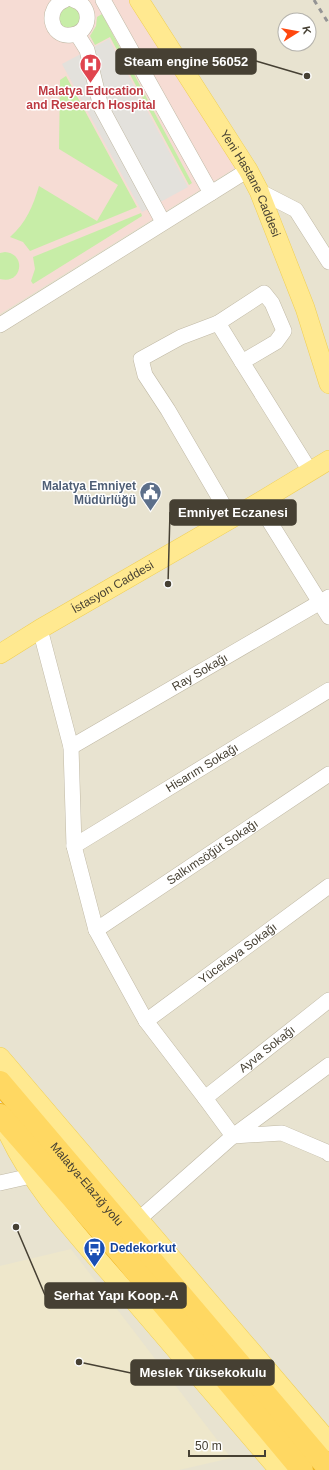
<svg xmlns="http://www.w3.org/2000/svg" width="329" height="1470" viewBox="0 0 329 1470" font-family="Helvetica,sans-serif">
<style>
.residential{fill:#e8e3d0;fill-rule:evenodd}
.education{fill:#eee7cb}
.medical{fill:#f6dcd4}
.green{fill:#c7eda7}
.parking{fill:#e3e1dc}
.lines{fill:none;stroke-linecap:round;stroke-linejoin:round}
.minor-casing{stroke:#c0b9a5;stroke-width:16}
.major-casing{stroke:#f0cf54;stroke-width:20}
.highway-casing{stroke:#eeb423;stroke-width:24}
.minor{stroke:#fff;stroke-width:15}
.major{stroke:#ffe990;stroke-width:19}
.highway{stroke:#ffd862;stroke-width:22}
.rail{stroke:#949494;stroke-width:3;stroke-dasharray:5 5;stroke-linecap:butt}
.labels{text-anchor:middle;stroke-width:3;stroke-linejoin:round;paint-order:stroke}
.health-label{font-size:12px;font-weight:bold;fill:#be3a42;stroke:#fff}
.street-label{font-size:12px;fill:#464033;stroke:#fff}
.service-label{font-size:12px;font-weight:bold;fill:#4e5e75;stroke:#fff;text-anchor:end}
.transit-label{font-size:12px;font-weight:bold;fill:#164399;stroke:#fff;text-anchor:start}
.leader{fill:none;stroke:#464033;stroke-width:1.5}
.callout-dot{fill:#464033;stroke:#fff;stroke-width:1.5}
.callout{fill:#464033;stroke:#464033;stroke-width:1.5}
.callout-label{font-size:13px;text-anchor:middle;font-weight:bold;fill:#fff}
</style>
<rect width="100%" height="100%" fill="#f4f0e3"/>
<path class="residential" d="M0 0H329V1470H0ZM285 20H309V44H285Z"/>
<path class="education" d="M71 1249 231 1458 179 1470H0V1266Z"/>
<path class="medical" d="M0 0H129L237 167 0 314Z"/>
<g class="green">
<path d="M68 4 83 11 84 23 65 31 56 17Z"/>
<path d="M102 14 192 183 189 185 110 37 95 45 90 36 96 26 97 17Z"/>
<path d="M66 76 137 207 30 251 23 242 10 237C26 223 33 206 39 186L97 221 118 185 59 149 60 80Z"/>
<path d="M141 213 142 216 33 284 31 281 35 269 33 257Z"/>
<path d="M5 252C27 254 22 285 0 279V253Z"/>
</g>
<path class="parking" d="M109 39 188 187 142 212 62 64Z"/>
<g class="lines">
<defs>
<g id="minor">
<path d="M65 0C44 8 50 38 71 35 91 33 93 6 74 0"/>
<path d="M103 0 211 193"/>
<path d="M77 34 87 50 101 107 163 222"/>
<path d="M259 191 296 210 329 262"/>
<path d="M218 323 242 362"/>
<path d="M0 325 248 170"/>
<path d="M258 503 329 617"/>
<path d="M231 518 168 410 145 375 141 359 181 337 218 323 264 293 272 303 284 331 276 342 242 362 310 471"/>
<path d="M40 629 71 747 74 846 96 930 146 1021 205 1098 233 1136 282 1133 327 1152 329 1154"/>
<path id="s1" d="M71 747 329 597"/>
<path id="s2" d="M74 846 329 690"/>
<path id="s3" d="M96 930 329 774"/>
<path id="s4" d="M146 1021 329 886"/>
<path id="s5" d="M205 1098 329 1000"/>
<path d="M0 1183 31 1176"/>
<path d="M139 1219 233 1136 329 1065"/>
</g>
<g id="major">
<path id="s6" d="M139 0 248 170 259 191 305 308 329 384"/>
<path id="s7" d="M0 654 40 629 258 503 329 460"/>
<path d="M0 1057 329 1442"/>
<path d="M5 1127C32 1188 80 1238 123 1288 175 1349 227 1409 279 1470"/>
</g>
<g id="highway">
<path id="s8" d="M0 1082 329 1469"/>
<path d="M0 1115 112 1243 302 1470"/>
</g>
</defs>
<use href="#minor" class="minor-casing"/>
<use href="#major" class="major-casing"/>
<use href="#highway" class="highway-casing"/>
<use href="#minor" class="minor"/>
<use href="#major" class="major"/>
<use href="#highway" class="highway"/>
<path class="rail" d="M314 0 329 24"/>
</g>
<defs>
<symbol id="hospital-pin" viewBox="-11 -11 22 30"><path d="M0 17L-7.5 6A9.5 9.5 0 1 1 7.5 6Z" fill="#e0444e" stroke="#fff"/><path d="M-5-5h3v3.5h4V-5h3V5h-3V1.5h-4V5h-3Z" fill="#fff"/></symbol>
<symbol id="civic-pin" viewBox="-11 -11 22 30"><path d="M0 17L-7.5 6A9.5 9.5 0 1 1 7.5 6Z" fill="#5c6f8a" stroke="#fff"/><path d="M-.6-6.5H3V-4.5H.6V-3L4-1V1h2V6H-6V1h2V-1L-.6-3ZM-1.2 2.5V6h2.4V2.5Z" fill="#fff"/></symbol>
<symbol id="bus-pin" viewBox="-11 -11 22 30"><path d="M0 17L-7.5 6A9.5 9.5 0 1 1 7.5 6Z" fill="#1a4fb4" stroke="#fff"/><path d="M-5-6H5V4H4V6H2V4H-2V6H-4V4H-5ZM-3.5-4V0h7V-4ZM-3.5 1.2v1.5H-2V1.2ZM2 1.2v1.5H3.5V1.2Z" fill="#fff"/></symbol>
</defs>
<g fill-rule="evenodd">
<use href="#hospital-pin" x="78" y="52" width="25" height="34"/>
<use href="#civic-pin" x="138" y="480" width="25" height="34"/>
<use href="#bus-pin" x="82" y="1236" width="25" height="34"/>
</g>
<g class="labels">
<g class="health-label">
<text x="91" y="95">Malatya Education<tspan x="91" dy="14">and Research Hospital</tspan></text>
</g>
<g class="street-label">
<text dy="4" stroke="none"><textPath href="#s6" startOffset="215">Yeni Hastane Caddesi</textPath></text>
<text dy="4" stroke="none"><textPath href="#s7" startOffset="131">İstasyon Caddesi</textPath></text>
<text dy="4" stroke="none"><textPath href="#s1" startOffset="149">Ray Sokağı</textPath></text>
<text dy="4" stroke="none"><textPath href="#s2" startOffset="150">Hisarım Sokağı</textPath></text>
<text dy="4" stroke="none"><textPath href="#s3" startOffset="140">Salkımsöğüt Sokağı</textPath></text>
<text dy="4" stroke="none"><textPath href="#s4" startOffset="114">Yücekaya Sokağı</textPath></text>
<text dy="4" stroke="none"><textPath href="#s5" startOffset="79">Ayva Sokağı</textPath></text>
<text dy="4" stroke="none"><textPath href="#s8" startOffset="134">Malatya-Elazığ yolu</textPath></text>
</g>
<g class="service-label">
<text x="136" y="490">Malatya Emniyet<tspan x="136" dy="14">Müdürlüğü</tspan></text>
</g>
<g class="transit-label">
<text x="110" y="1252">Dedekorkut</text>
</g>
</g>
<path class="leader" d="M307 76L256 61M168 584L170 512M16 1227L45 1295M79 1362L131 1373"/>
<g class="callout-dot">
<circle cx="307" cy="76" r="4"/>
<circle cx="168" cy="584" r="4"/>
<circle cx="16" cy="1227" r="4"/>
<circle cx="79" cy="1362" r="4"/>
</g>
<g class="callout">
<rect x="116" y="49" width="140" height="25" rx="4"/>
<rect x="170" y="500" width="126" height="25" rx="4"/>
<rect x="45" y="1283" width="141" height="25" rx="4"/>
<rect x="131" y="1360" width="143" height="25" rx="4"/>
</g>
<g class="callout-label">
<text x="186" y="66">Steam engine 56052</text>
<text x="233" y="517">Emniyet Eczanesi</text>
<text x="116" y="1300">Serhat Yapı Koop.-A</text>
<text x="203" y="1377">Meslek Yüksekokulu</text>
</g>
<g transform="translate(297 32) rotate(79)"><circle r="19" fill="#ffffff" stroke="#b5b3ad"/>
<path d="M0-3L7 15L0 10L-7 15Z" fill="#ff470e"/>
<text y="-6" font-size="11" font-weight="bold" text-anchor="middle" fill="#464033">K</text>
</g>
<path d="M189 1450v6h76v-6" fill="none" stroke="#464033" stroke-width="2"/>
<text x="195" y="1450" font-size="12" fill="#464033" stroke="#ffffff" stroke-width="3" paint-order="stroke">50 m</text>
</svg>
